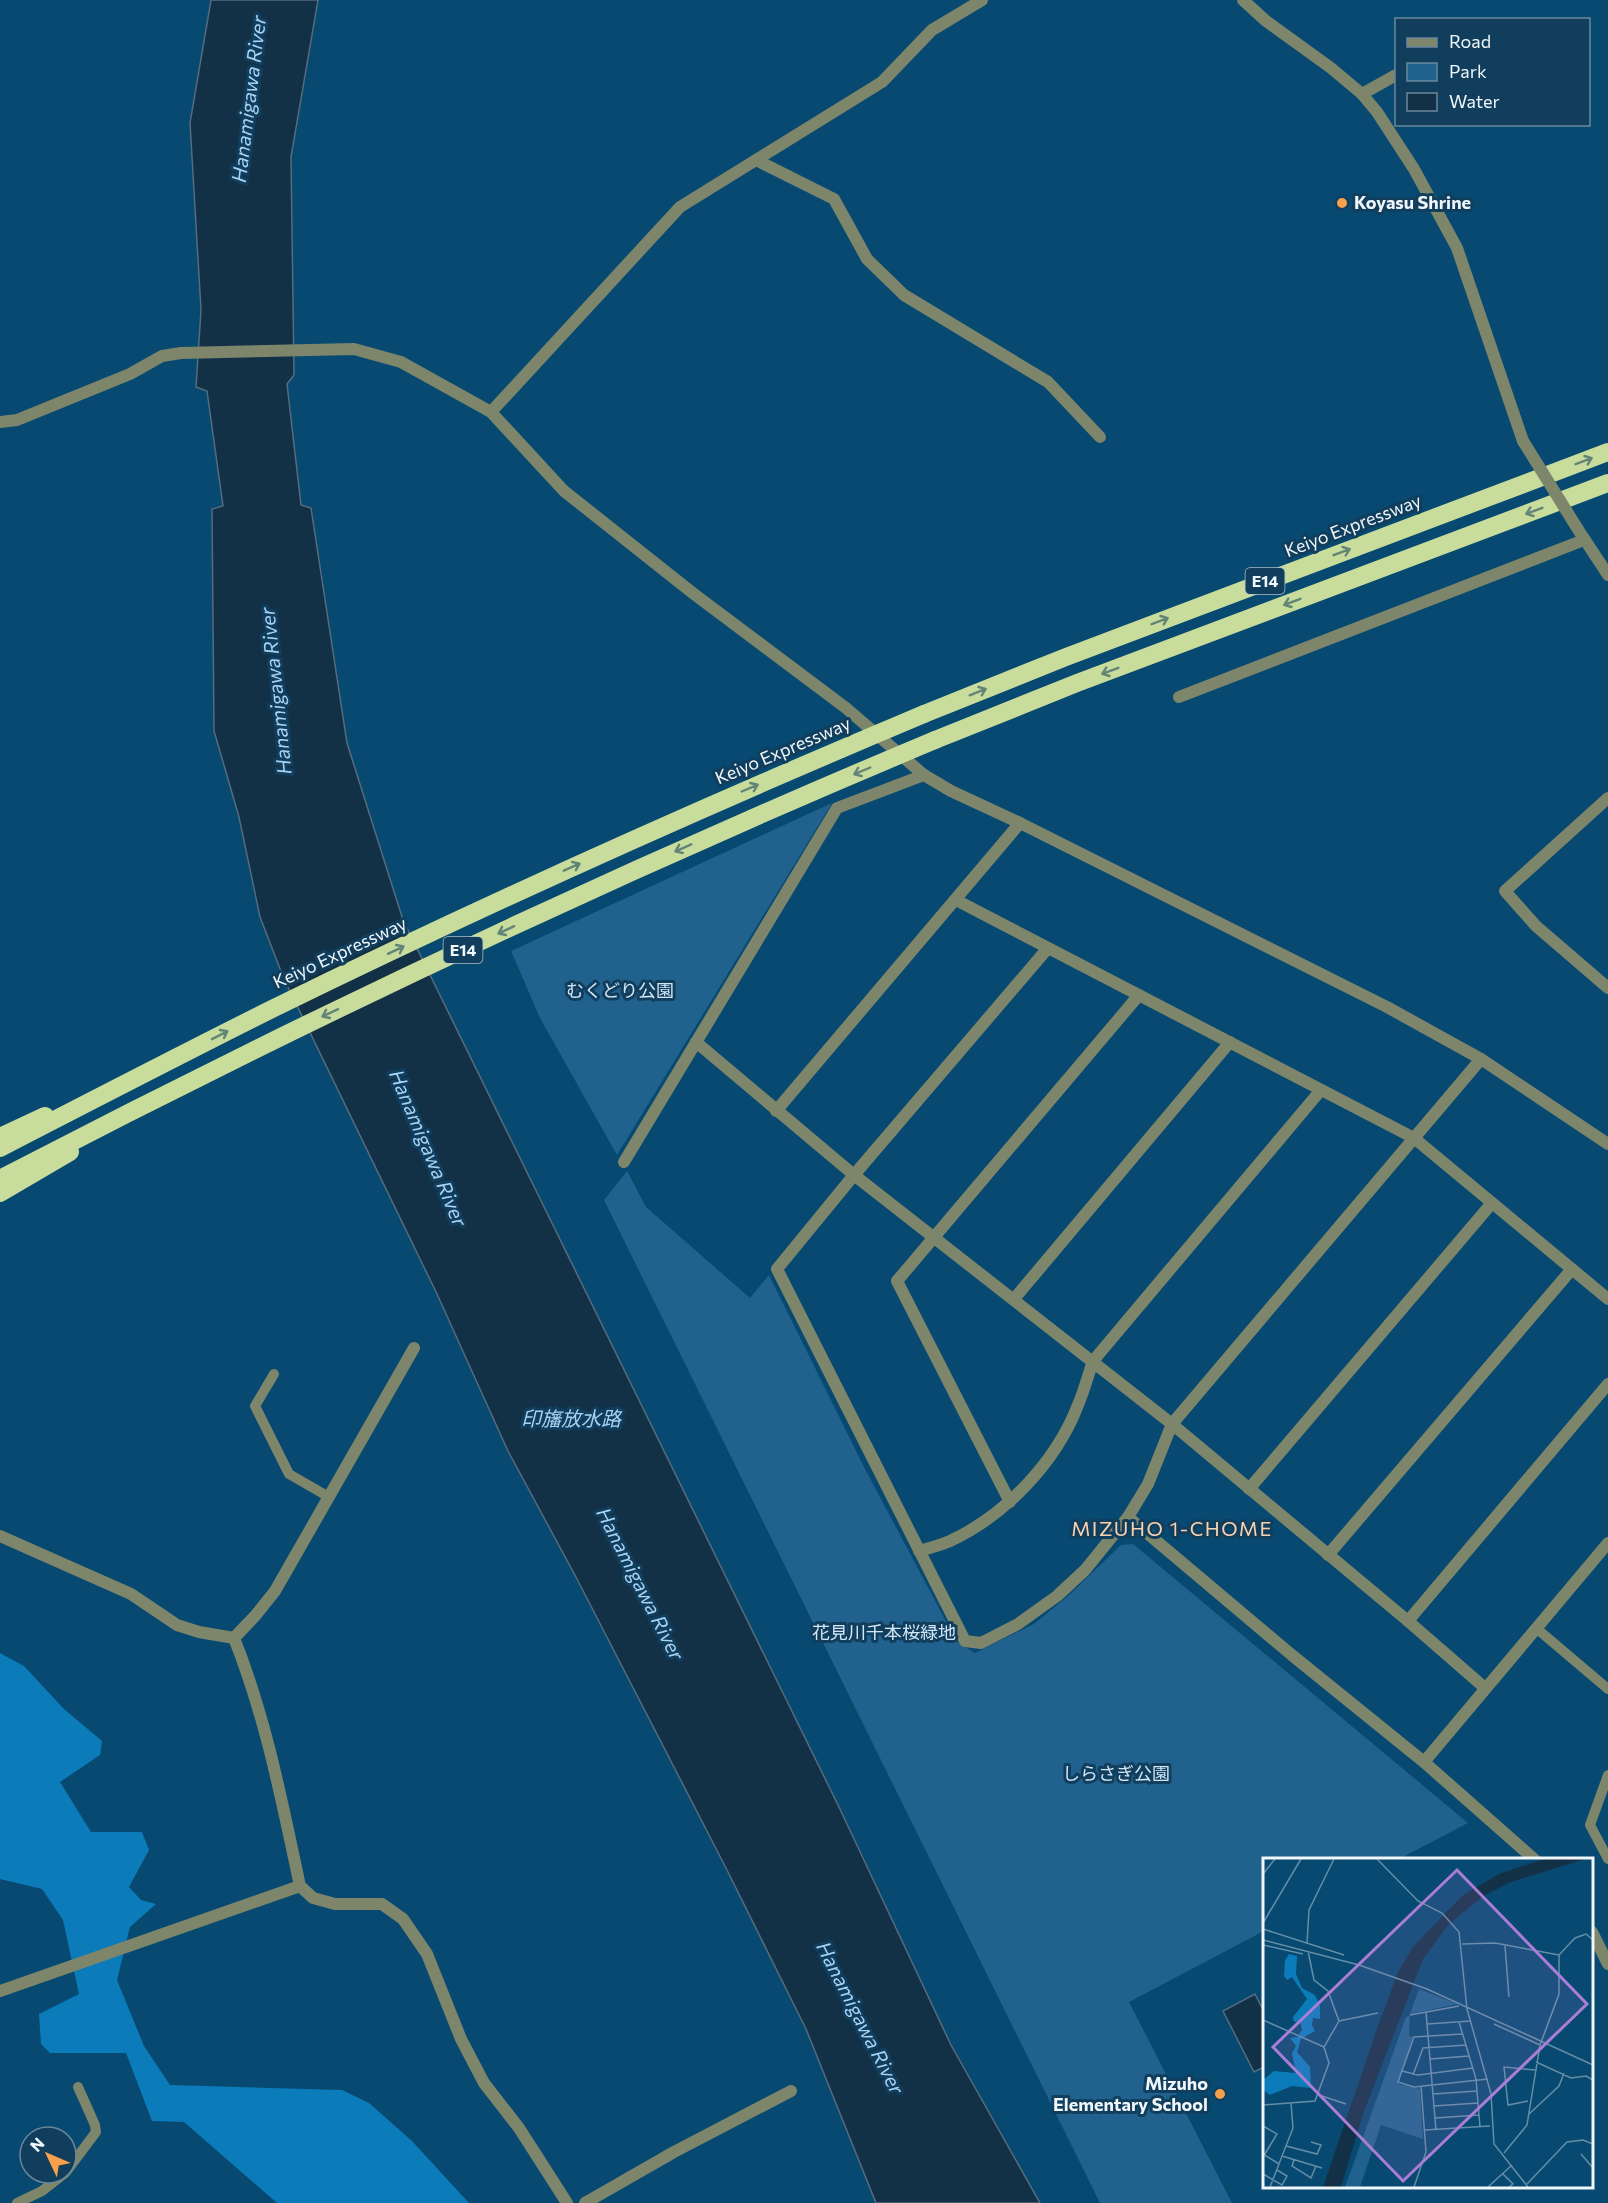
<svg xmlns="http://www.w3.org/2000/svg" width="1608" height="2203" viewBox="0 0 1608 2203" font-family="Commissioner,'Noto Sans JP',sans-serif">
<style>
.green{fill:#20628d}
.forest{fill:#0b7bba}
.water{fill:#133146;stroke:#556c7c;stroke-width:1.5}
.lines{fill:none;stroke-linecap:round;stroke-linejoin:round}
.service{stroke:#7d856b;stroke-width:10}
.minor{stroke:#7d856b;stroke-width:12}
.tertiary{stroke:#7d856b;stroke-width:12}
.motorway{stroke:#c8dc9b;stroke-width:18}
.minor-bridge{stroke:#7d856b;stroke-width:12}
.motorway-bridge{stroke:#c8dc9b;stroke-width:18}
.oneway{stroke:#638578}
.poi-dot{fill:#f8a04b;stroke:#103e5c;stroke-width:2}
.labels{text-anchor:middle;stroke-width:6;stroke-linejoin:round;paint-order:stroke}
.shield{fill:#103e5c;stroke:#adbfcb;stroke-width:1.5}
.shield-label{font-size:16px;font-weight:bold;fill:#f0f6fa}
.poi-label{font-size:18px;font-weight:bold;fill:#f0f6fa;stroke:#103e5c;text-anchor:start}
.street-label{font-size:18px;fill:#f0f6fa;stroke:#103e5c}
.park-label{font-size:18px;fill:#d1e6f7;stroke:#103e5c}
.water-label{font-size:20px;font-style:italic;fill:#a8d2f3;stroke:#103e5c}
.neighbourhood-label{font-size:20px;letter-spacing:1.5px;fill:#f7d2b2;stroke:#103e5c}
.inset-road{fill:none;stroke:#648ea7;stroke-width:1.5}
.view{fill:#aa7dd7;fill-opacity:0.15;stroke:#aa7dd7;stroke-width:3}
.inset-edge{fill:none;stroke:#f0f6fa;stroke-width:3}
</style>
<rect width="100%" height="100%" fill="#074970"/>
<g class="green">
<path d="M832 803 617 1155 540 1018 511 951Z"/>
<path d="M627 1171 646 1207 750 1298 769 1275 864 1467 957 1642 975 1653 1034 1624 1068 1596 1121 1545 1133 1544 1468 1823 1399 1859 1264 1860V1931L1129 2002 1232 2203H1100L604 1200Z"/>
</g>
<path class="forest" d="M0 1653 24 1666 64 1709 102 1741 100 1755 60 1782 91 1832H142L149 1850 129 1887 141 1900 156 1904 130 1927 117 1980 144 2046 170 2085 342 2090 369 2103 412 2141 469 2203H277L184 2122 152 2121 126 2053H50L41 2044 39 2014 79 1994 63 1920 42 1889 0 1879Z"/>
<g class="water">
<path d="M211 0H318L291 157 294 375 287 384 301 505 311 508 347 743 403 920 838 1805 951 2045 1040 2203H876L806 2029 726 1868 577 1579 508 1451 437 1294 284 979 260 917 239 817 214 731 212 509 223 506 207 391 196 387 201 310 190 123Z"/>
<path d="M1255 1994 1264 2012V2067L1254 2072 1223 2011Z"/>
</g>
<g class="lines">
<g class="service">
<path d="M274 1374 255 1406 289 1474 329 1497"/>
<path d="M1536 1628 1608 1689"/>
<path d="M1608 1775 1590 1825 1608 1859"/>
<path d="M66 2172 96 2132 95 2125 78 2087"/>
<path d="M17 2203 42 2191 65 2173"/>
</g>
<g class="minor">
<path d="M1243 0 1266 21 1331 68 1362 94 1377 112 1414 169 1457 248 1523 441"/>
<path d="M1362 94 1396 75"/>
<path d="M756 160 834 199 867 259 904 295 1048 382 1100 437"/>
<path d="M491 412 680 207 882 82 932 30 982 0"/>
<path d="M0 422 17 420 130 374 162 356 181 353 354 349 401 362 491 412 564 491 694 594 846 708 924 775 951 791 1020 823 1387 1007 1481 1059 1608 1144"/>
<path d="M1581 534 1608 575"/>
<path d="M1179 697 1584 540"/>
<path d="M1608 798 1505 891 1536 926 1608 988"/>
<path d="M956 900 1414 1138 1608 1299"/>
<path d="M1048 948 854 1175 777 1269 965 1641 981 1643 1018 1624 1057 1596 1085 1570 1128 1517 1148 1484 1172 1424 1481 1059"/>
<path d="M696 1042 854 1175 1172 1424 1408 1621 1485 1688"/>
<path d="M776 1111 1020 823"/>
<path d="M624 1162 837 808 924 775"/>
<path d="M1014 1299 1230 1042"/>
<path d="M1249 1489 1492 1203"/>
<path d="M1010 1502 897 1281 1139 995"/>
<path d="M1128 1517 1293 1656"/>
<path d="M0 1536 131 1594 177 1625 199 1632 234 1638C266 1718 282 1802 300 1886L313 1898 335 1904H382L403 1919 427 1954 461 2039 484 2083 519 2128 567 2203"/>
<path d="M919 1551C930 1548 941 1545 950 1541 1006 1515 1056 1462 1078 1405 1084 1391 1088 1376 1093 1361L1321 1090"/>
<path d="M1328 1555 1572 1269"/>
<path d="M1408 1621 1608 1384"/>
<path d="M234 1638 255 1616 275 1591 414 1348"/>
<path d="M1424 1762 1608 1543"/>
<path d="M0 1991 300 1886"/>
<path d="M585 2203 674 2152 791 2091"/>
</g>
<g class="tertiary">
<path d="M1293 1656 1424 1762 1535 1860"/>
<path d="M1592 1932 1608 1964"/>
</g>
<g class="motorway">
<path d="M924 714 1066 657 1608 452"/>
<path d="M935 740 1077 683 1608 483"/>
<path d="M0 1137 45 1116"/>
<path d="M0 1193 70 1152"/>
</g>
<path class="minor-bridge" d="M1523 441 1579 531"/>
<g class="motorway-bridge">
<path d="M0 1148C91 1101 182 1054 274 1008 488 903 705 806 924 714"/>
<path d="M0 1179C305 1020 617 873 935 740"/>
</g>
</g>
<defs><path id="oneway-shaft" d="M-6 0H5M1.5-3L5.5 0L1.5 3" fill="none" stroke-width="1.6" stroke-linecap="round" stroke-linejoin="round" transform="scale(1.5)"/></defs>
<g class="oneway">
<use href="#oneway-shaft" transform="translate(1584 461) rotate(-21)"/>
<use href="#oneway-shaft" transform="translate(1534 511) rotate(159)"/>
<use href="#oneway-shaft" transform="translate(1342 552) rotate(-21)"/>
<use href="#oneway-shaft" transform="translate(1292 602) rotate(159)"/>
<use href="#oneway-shaft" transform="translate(1160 621) rotate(-21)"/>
<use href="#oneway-shaft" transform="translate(1110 671) rotate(159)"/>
<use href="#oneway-shaft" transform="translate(978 692) rotate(-22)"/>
<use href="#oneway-shaft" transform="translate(862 771) rotate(157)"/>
<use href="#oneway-shaft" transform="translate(750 788) rotate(-23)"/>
<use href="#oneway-shaft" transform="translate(683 848) rotate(156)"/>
<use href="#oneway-shaft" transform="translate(572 867) rotate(-24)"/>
<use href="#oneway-shaft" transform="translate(506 930) rotate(155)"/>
<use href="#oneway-shaft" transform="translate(396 950) rotate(-25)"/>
<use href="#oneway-shaft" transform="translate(330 1013) rotate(155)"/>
<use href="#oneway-shaft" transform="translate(220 1035) rotate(-27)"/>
</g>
<g class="poi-dot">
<circle cx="1342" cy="203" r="6"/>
<circle cx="1220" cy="2094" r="6"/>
</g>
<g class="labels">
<g class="shield">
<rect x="1245.5" y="568" width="39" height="26" rx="4.5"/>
<rect x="443.5" y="937" width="39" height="26" rx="4.5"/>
</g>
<g class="shield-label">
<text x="1265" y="587">E14</text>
<text x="463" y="956">E14</text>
</g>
<g class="poi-label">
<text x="1354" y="209">Koyasu Shrine</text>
<text x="1208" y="2090" text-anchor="end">Mizuho<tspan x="1208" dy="21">Elementary School</tspan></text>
</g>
<g class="street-label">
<text transform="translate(1353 526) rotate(-21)" y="6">Keiyo Expressway</text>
<text transform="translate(783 751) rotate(-23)" y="6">Keiyo Expressway</text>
<text transform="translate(340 953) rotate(-25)" y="6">Keiyo Expressway</text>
</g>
<g class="park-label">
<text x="620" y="997">むくどり公園</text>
<text x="884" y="1639">花見川千本桜緑地</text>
<text x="1116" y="1780">しらさぎ公園</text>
</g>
<g class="water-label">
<text transform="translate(249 99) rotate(-83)" y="7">Hanamigawa River</text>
<text transform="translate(276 691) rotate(-96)" y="7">Hanamigawa River</text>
<text transform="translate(428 1148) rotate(67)" y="7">Hanamigawa River</text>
<text x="571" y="1426">印旛放水路</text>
<text transform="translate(640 1584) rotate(63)" y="7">Hanamigawa River</text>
<text transform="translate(860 2018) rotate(63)" y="7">Hanamigawa River</text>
</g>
<g class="neighbourhood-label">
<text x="1172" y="1536">MIZUHO 1-CHOME</text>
</g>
</g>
<g transform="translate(1263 1858)">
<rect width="330" height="330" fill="#074970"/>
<path d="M156 131 194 146 147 156ZM147 158 146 178 150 179 135 226 157 231 160 281 118 267 97 329H82L143 159Z" fill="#20628d"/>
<path d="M26 96 34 98 33 116 39 130 52 137 57 148V161L50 160 49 167 52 173 38 181 34 194 47 209 48 230 29 228 7 237 0 232V222L11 213 33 215 29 195 33 188 27 180 34 179 39 172 37 163 31 164 30 159 44 141 29 119 24 122 21 118 22 102Z" fill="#0b7bba"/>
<path d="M281 1H322L248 24 220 38 185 67 160 101 100 256 78 329H60L114 171 135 114 150 89 199 38 236 16Z" fill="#133146"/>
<path class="inset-road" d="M114 1 155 43 179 55 196 74 204 151 228 236 231 286 265 329M0 16 12 1M0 65 38 1M0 71 81 97M0 82 96 107 164 131 330 207M44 85 46 52 71 1M199 86 232 85 296 97M0 87 40 96M242 88 246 139M163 154 173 272M147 157 196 148M0 162 61 189M76 163 115 155M196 164 213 221 217 269M164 166 208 163M231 166 277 187M199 176 151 179 135 224 151 229 225 221M167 201 206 198M273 204 308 220 323 218 330 222M139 213 155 217 210 210M150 217 160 190 203 187M170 236 214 233M56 237 83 246M265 243 245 247 241 209 272 212M0 247 52 243 66 205 61 189 76 163 65 133 51 122 45 93M171 248 215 245M265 257 296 228 301 215M172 260 216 257M162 272 227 268M23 288 54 296 58 287 48 284M241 295 264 267 277 187 296 136V97L312 80 323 76 330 82M0 296 16 306M318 296 330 310M19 298 59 310M0 299 14 276 0 268M31 302 29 308 48 320 53 308M0 316 19 327 24 318 14 312M240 316 250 326 246 329M264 326 304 284 320 282 330 286M7 329 30 270 28 245M151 329 163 294 158 228M225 329 249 307"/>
<path class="view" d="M194 12 324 146 140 323 10 189Z"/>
<rect width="330" height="330" class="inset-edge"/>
</g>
<rect x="1395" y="18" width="195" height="108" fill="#103e5c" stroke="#6a889b" stroke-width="1.5"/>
<rect x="1407" y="38" width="30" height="9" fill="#7d856b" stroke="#6a889b" stroke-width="1.5"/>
<text x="1449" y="48" font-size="18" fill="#f0f6fa">Road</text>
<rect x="1407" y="63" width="30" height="18" fill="#20628d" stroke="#6a889b" stroke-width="1.5"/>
<text x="1449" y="78" font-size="18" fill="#f0f6fa">Park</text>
<rect x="1407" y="93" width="30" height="18" fill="#133146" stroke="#6a889b" stroke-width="1.5"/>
<text x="1449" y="108" font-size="18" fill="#f0f6fa">Water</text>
<g transform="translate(48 2155) rotate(314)"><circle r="28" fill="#103e5c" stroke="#6a889b" stroke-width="1.5"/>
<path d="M0-4.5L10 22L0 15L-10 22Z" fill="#f8a04b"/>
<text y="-9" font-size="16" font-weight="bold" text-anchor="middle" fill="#f0f6fa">N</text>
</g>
</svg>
